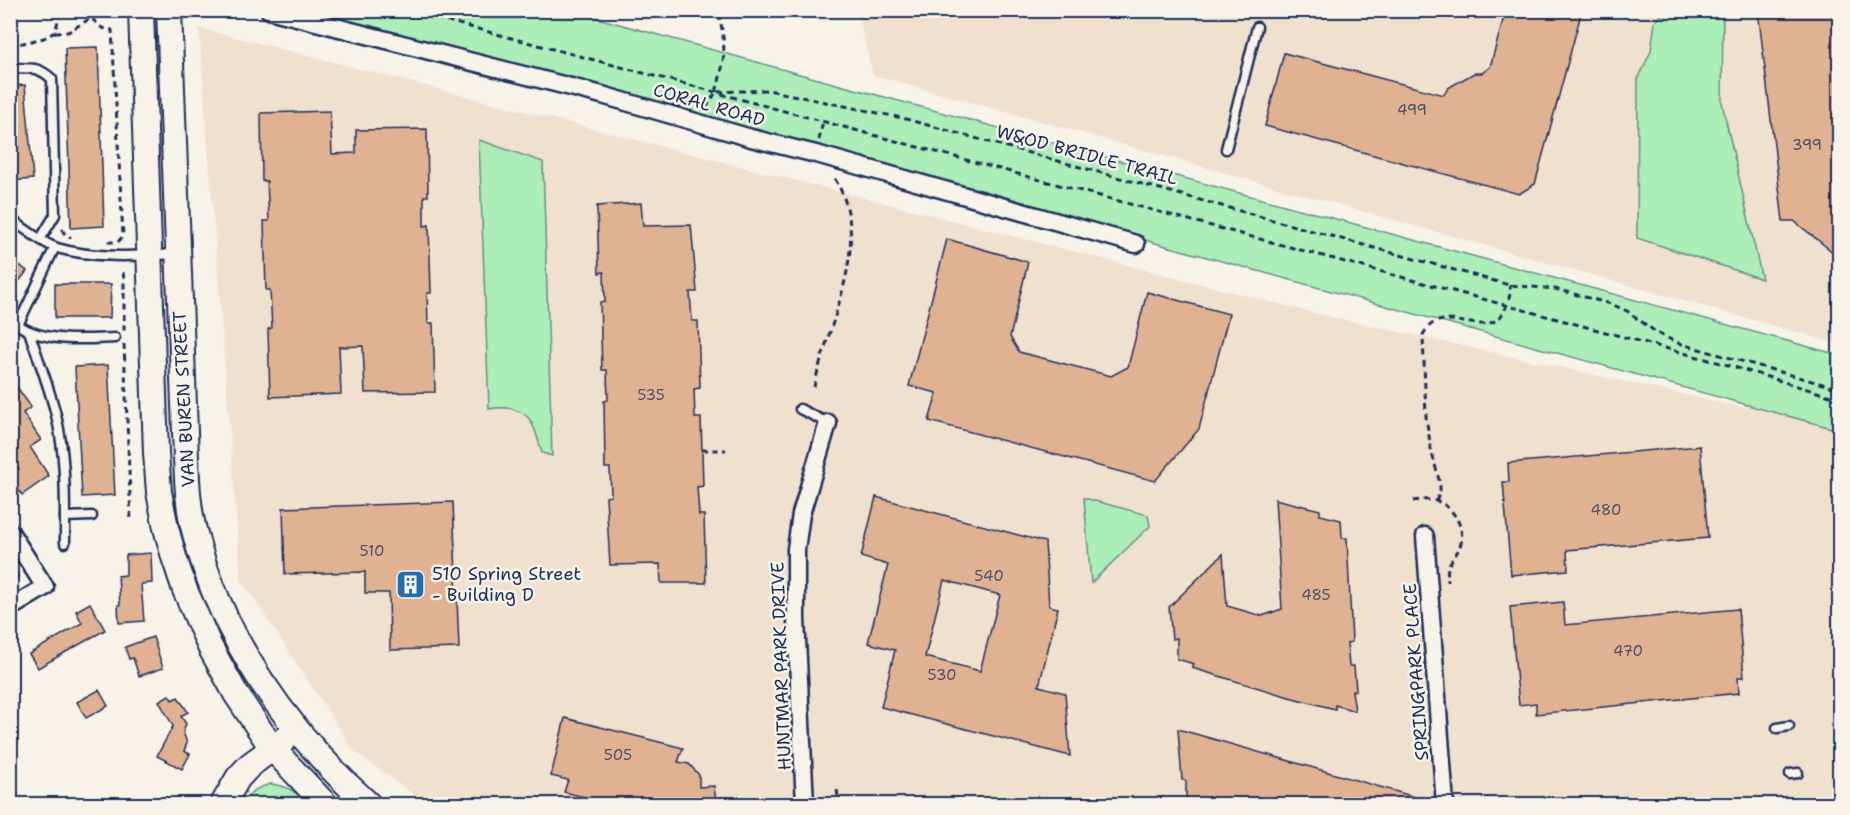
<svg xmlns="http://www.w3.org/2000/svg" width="1850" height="815" viewBox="0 0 1850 815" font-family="'Shantell Sans',sans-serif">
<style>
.built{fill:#f0e0ce}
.green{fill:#aceeb7;stroke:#648e8a;stroke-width:1.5}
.building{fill:#e1b292;stroke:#1b2f5e;stroke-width:1.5;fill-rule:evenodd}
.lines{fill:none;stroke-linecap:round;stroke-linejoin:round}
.lane-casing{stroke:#1b2f5e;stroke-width:13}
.street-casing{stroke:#1b2f5e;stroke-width:21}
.secondary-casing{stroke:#1b2f5e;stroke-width:28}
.path{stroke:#1b2f5e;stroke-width:3;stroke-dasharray:6 4.5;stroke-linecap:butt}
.lane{stroke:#f7f3e8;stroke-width:8}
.street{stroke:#f7f3e8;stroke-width:16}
.secondary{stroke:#f7f3e8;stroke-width:24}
.labels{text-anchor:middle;stroke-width:5;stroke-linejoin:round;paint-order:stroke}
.number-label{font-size:15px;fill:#4c506b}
.street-label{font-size:18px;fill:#1b2f5e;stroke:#f7f3e8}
.poi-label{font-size:18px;fill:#1b2f5e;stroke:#f7f3e8;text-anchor:start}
</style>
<rect width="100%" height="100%" fill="#f7f3e8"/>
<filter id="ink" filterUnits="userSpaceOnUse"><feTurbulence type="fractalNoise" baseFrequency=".0167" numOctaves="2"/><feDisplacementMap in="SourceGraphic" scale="12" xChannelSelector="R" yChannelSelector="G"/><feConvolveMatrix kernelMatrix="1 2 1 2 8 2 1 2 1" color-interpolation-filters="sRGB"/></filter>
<g filter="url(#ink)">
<g class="built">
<path d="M857 11H1667L1655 22 1651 51 1638 79 1762 278 1722 103 1723 11H1839V344L873 75Z"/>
<path d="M199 28 1318 314 1745 408 1744 404 1839 430V804H427L355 752 241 579Z"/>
</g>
<g class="green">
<path d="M1667 10 1723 11 1722 103 1762 279 1637 238 1638 79 1651 51 1655 22Z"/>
<path d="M307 11H572L814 78 1839 355V430Z"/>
<path d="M479 140 543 162 552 456 542 453C539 443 536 429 530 420 521 408 503 406 489 409Z"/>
<path d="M1084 498 1148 515 1150 526 1091 583Z"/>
<path d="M271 784C288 786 297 792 307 804H241C248 792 258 787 271 784Z"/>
</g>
<g class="building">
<path d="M1506 10H1582L1535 184 1519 194 1265 126 1284 53 1444 95 1448 88 1474 73H1482L1490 67Z"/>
<path d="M1758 10H1833L1839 70V257L1794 221H1783Z"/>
<path d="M98 47 104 226 71 228 65 48Z"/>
<path d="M25 85 33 179 10 181V86Z"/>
<path d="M330 111 332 154 356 153V130L427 129 428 196H424V226L429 225 431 293H427L428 323H433L435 392 365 393 363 346 339 347 341 394 270 397 268 329 272 328 270 290H266L264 221H269L267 181H262L261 113Z"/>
<path d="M641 203 643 226 691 225 697 292H690L692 321H698L700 388 694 389 695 418H701L703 486 697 487 699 515H704L706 583H661L660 564 610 565 606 497 611 496 610 468H605L604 401 608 400 607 370H602L600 302H605L604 272 599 273 597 206Z"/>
<path d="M947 239 1028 262 1010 337 1019 352 1111 376 1128 367 1147 292 1229 314 1199 429 1155 481 929 421 937 393 909 386Z"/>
<path d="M10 258 27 271 10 293Z"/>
<path d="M55 284H111L110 318H55Z"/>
<path d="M108 365 115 495 82 497 75 367Z"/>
<path d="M10 377 31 407 23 413 41 440 30 447 49 476 22 495 10 478V475L19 469 10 456Z"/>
<path d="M1700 446 1708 538 1567 550 1568 570 1511 575 1503 482H1509L1508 463Z"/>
<path d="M876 497 1045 542 1049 606 1058 608 1039 686 1065 693 1070 756 881 707 895 650 868 643 888 565 861 557ZM944 580 1000 595 980 671 925 657Z"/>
<path d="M1275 499 1320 510V515L1341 520 1342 538H1347L1352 642 1347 643 1349 666H1354L1356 690 1352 691 1355 711 1335 705V709L1289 697 1192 668 1194 664 1177 659V638L1172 639 1169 607 1223 554 1227 606 1262 616 1282 609Z"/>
<path d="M453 502 459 648 390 650 389 593H365V572L285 574 283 508Z"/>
<path d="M151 553 152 583 141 584 144 621 119 623 118 605H120L118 576 126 575V555Z"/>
<path d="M1563 602 1565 625 1738 609 1744 677H1738L1739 693 1536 714V703L1519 705 1510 607Z"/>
<path d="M90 603 105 630 38 668 29 654 82 623 76 611Z"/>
<path d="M153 637 163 668 139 676 133 658 129 659 125 647Z"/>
<path d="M99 690 108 706 86 718 77 702Z"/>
<path d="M169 695 172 700 178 697 188 712 181 716 186 724 183 732 187 743 184 751 190 754 182 769 157 756 173 726 159 701Z"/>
<path d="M565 718 683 748 678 762 689 764 699 775V787L714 786 716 804H613L564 792 568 780 551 776Z"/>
<path d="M1178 729 1429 801 1428 804H1201L1186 801V781L1182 780Z"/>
</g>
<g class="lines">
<defs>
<g id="lane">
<path d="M10 68C29 69 37 65 52 79L55 215 41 238"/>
<path d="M1226 149 1257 27"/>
<path d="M10 218C20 226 46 245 57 248 95 259 138 256 177 254"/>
<path d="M10 321 29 331"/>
<path d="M18 325 55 247"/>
<path d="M800 409 828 423"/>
<path d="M65 517 92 516"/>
<path d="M65 543C65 500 66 456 56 415 49 386 38 359 29 331 57 342 86 339 115 338"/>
<path d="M1777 728 1789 726"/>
<path d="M1790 774 1798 773"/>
</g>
<g id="street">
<path d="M269 10 602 95 751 138 820 155 1136 244"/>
<path d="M10 532 45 587 10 608"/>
<path d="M1425 536 1445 804"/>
<path d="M805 804 796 619V549L801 514 828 423"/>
</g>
<g id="secondary">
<path d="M141 10 156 453 159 492 166 528 174 557 185 590 210 647 236 694 272 748 325 804"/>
<path d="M169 10 186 458C187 482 188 507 194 530 221 638 287 731 368 804"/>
<path d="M223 804 238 778 250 765 285 739"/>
</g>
</defs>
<use href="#lane" class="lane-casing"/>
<use href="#street" class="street-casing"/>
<use href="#secondary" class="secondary-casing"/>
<g class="path">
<path d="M406 10 715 92"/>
<path d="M91 18 93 10"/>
<path d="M55 32H68L91 18 102 28 112 30 123 236 118 242H104"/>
<path d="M10 46 44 38 55 32 61 10"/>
<path d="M716 92C726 58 726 45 718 10"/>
<path d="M721 94 1728 365 1840 399"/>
<path d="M706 108 716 92 768 90 902 118 1509 285 1555 289 1611 304 1627 311 1657 333 1678 343 1840 389"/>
<path d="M819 140 823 121"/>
<path d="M62 229 64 233 71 238"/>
<path d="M123 272 124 279V331"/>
<path d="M124 344 131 522"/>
<path d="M814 387C828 320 876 242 833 176"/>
<path d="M702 450H726"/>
<path d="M1413 501C1421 500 1428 499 1436 501 1452 505 1465 527 1461 543 1458 554 1451 559 1448 567 1447 571 1448 578 1448 582"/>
<path d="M1436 501 1440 492V484L1431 449 1426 417 1423 335C1441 297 1490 348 1506 307 1509 299 1511 293 1510 285"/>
<path d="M10 587 17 577 16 573"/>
<path d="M832 804 838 798 837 789"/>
</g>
<use href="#lane" class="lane"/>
<use href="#street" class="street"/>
<use href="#secondary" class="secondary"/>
</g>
</g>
<defs>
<symbol id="building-square" viewBox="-11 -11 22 22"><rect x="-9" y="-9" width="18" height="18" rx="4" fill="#1f6fb2" stroke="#f7f3e8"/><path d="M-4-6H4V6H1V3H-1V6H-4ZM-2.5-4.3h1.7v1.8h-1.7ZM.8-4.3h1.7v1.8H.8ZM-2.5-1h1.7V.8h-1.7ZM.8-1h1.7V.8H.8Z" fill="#fff"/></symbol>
</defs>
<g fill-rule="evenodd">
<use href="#building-square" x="394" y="568" width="33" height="33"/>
</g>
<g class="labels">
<g class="number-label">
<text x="1412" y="115">499</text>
<text x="1807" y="150">399</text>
<text x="651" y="400">535</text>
<text x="1606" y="515">480</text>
<text x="372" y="556">510</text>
<text x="989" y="581">540</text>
<text x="1316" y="600">485</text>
<text x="1628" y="656">470</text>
<text x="942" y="680">530</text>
<text x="618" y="760">505</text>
</g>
<g class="street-label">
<text transform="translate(709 105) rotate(16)" y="6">CORAL ROAD</text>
<text transform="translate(1087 155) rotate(15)" y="6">W&amp;OD BRIDLE TRAIL</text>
<text transform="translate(184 399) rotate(-93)" y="6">VAN BUREN STREET</text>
<text transform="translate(781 666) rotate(-92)" y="6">HUNTMAR PARK DRIVE</text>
<text transform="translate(1416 672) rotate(-94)" y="6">SPRINGPARK PLACE</text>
</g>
<g class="poi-label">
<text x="432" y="580">510 Spring Street<tspan x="432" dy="21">- Building D</tspan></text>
</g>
</g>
<rect width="1850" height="815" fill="none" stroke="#f7f3e8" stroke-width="36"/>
<rect x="18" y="18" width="1814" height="779" fill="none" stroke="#1b2f5e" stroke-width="2" filter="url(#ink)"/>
</svg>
